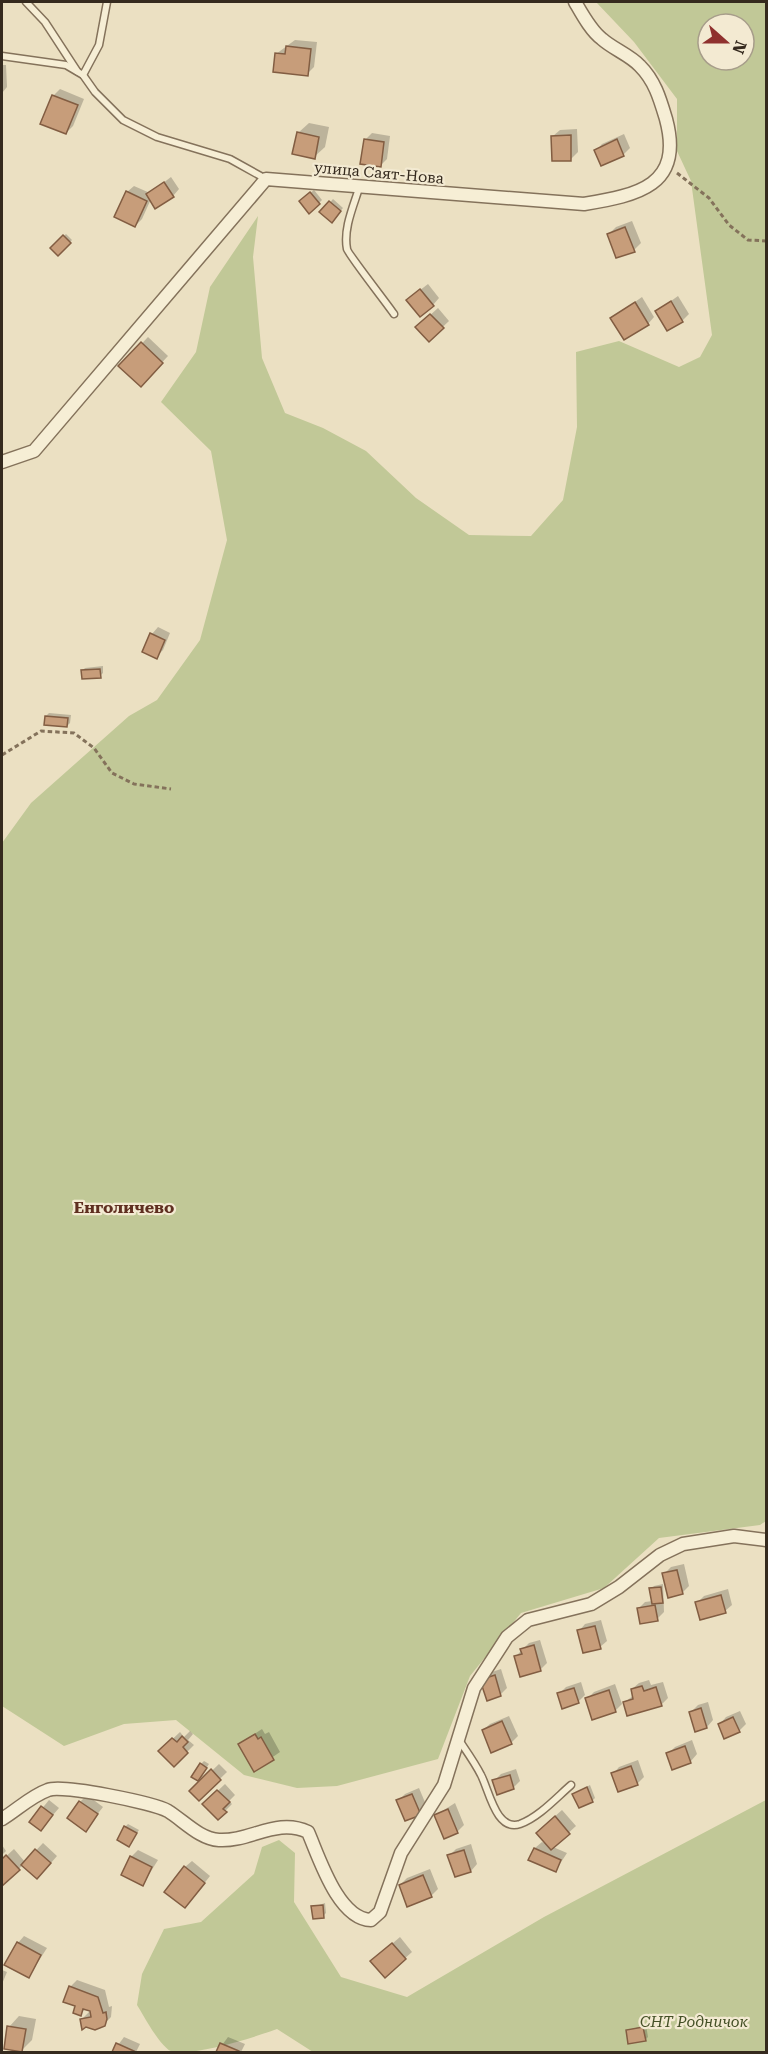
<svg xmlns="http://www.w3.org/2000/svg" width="768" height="2054" viewBox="0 0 768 2054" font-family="'Roboto Serif',serif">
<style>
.green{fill:#c1c897;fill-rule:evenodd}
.shadow{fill:#0003}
.building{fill:#c79d7a;stroke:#825d42;stroke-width:1.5}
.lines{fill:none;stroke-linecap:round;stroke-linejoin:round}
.lane-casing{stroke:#84725b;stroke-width:9}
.street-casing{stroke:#84725b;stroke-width:15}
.path{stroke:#84725b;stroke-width:3;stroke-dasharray:4.5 3;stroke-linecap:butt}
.lane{stroke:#f6eed5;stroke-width:6}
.street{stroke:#f6eed5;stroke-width:12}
.labels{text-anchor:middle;stroke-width:4.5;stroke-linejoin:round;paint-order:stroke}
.street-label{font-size:15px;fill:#352a1e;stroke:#f3ead2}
.park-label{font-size:15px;font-style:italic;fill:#445026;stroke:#f3ead2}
.neighbourhood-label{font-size:16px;font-weight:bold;fill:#5f2f20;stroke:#f3ead2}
</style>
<rect width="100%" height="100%" fill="#ebe0c2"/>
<g class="green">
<path d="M596 2H766V1521L760 1525 659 1538 604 1588 521 1613 470 1676 438 1759 337 1786 297 1788 244 1775 176 1720 124 1724 64 1746 2 1706V843L31 803 129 716 157 700 200 640 227 540 211 451 161 402 196 352 210 287 258 216 253 257 262 358 285 413 323 428 366 451 416 498 469 535 531 536 563 500 577 427 576 352 619 341 679 367 700 357 712 335 691 181 677 151V99L634 42ZM708 24H744V60H708Z"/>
<path d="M766 1800V2052H313L277 2029C249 2039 202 2054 173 2052 161 2049 144 2016 137 2005L142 1974 164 1929 201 1922 254 1874 262 1847 279 1840 295 1853 294 1902 341 1977 407 1997 544 1917Z"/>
</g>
<g class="shadow">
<path d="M295 40 317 42 314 67 307 74 276 54Z"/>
<path d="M2 65H6L7 87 2 93Z"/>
<path d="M60 89 84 99 73 126 66 133 53 96Z"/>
<path d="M309 123 329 127 325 147 314 157 298 133Z"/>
<path d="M577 129 578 152 571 159 553 136 560 130Z"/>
<path d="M372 133 390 136 387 159 380 166 365 140Z"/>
<path d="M624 134 630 148 624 154 602 164 596 151 602 144Z"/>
<path d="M171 177 179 189 173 196 151 199 142 219 135 226 127 192 134 186 150 193Z"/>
<path d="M314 190 322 200 319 203 304 198Z"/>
<path d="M333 199 343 208 332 221 322 212Z"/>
<path d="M632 221 641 243 634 250 609 234 616 227Z"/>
<path d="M66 234 72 240 58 254 52 248Z"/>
<path d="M428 284 439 298 433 305 415 294Z"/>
<path d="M678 296 689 314 682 321 657 311Z"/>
<path d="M642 297 654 317 648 324 612 318Z"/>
<path d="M438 308 449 321 429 340 417 327Z"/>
<path d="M148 337 168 356 141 385 121 366Z"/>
<path d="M158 627 170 633 163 650 156 657 152 634Z"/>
<path d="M103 666V673L100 676 82 671 85 668Z"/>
<path d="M49 713 71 715 70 723 67 726 46 716Z"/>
<path d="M684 1564 689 1586 682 1593 664 1574 671 1567Z"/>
<path d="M663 1584 664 1612 657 1619 638 1609 645 1602 653 1601 651 1589 654 1586Z"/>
<path d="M728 1589 732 1605 725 1611 697 1603 704 1596Z"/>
<path d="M601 1620 607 1641 600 1647 579 1631 585 1624Z"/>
<path d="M540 1640 547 1663 540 1670 516 1656 529 1643Z"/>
<path d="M501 1669 507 1688 500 1695 482 1680 489 1673Z"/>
<path d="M649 1680 651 1685 663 1682 668 1698 661 1705 625 1702 634 1695 632 1689 639 1683Z"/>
<path d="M581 1682 585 1695 578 1702 559 1694 566 1687Z"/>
<path d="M615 1684 622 1704 616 1710 593 1718 587 1699 594 1692Z"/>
<path d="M708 1702 713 1720 707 1727 691 1712 698 1705Z"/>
<path d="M740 1711 746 1724 739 1731 720 1724 726 1717Z"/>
<path d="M509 1716 518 1736 511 1743 483 1730 490 1724Z"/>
<path d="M262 1729 265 1734 269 1732 280 1752 254 1770 239 1744Z"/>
<path d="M190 1731 193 1734 188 1740 194 1745 174 1765 160 1751 180 1732 184 1737Z"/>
<path d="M692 1740 697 1754 691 1761 673 1768 668 1754 675 1747Z"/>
<path d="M638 1760 644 1777 637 1784 613 1774 619 1767Z"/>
<path d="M204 1761 209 1764 201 1776V1764Z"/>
<path d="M219 1764 227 1772 199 1799 191 1791Z"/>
<path d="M516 1769 520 1781 513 1788 494 1781 501 1774Z"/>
<path d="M225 1784 235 1795 229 1801 232 1804 218 1818 204 1804Z"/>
<path d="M590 1785 595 1798 592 1801 574 1794Z"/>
<path d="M419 1788 427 1807 420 1813 398 1801 405 1794Z"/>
<path d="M87 1795 103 1807 85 1830 80 1802Z"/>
<path d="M49 1800 59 1808 41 1829 31 1822Z"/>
<path d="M455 1803 464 1825 457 1832 436 1815Z"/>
<path d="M562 1810 576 1826 553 1847 567 1853 556 1870 535 1848 542 1842 547 1844 544 1826Z"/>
<path d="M128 1824 139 1830 129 1845 125 1827Z"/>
<path d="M43 1843 57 1856 44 1871 23 1865 2 1884V1860L14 1849 25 1862Z"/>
<path d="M471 1844 477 1864 471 1871 456 1876 449 1856 456 1849Z"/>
<path d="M2 1845 6 1851 2 1855Z"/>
<path d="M138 1850 158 1860 143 1884 131 1857Z"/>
<path d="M192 1861 210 1876 191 1900 185 1867Z"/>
<path d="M430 1869 438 1889 431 1896 400 1885 407 1878Z"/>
<path d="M325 1903 326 1913 323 1916 313 1907Z"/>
<path d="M24 1936 47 1948 29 1976 18 1943Z"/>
<path d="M400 1937 412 1952 385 1976 379 1955Z"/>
<path d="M2 1970 7 1972 2 1984Z"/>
<path d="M77 1980 105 1990 109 2007 112 2006 111 2017 104 2024 82 2019 89 2012H96L86 2008 80 2014 70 1987Z"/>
<path d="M19 2016 36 2019 32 2040 22 2050 9 2027Z"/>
<path d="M646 2025 648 2037 645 2040 628 2030Z"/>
<path d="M124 2037 140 2044 136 2052H113Z"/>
<path d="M228 2037 245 2044 241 2052H217Z"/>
</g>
<g class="building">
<path d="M286 46 311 49 308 76 273 72 275 53 285 54Z"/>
<path d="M52 95 78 105 66 134 40 124Z"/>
<path d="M297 132 319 137 315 159 292 154Z"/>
<path d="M571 135V161H552L551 136Z"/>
<path d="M364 139 384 142 381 167 360 164Z"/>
<path d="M617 139 624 156 601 166 594 150Z"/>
<path d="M164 182 174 197 155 209 146 194Z"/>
<path d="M126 191 147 201 135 227 114 217Z"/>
<path d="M310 192 320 204 309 214 299 201Z"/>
<path d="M329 201 341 211 332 223 319 212Z"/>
<path d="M625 227 635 252 616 258 607 234Z"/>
<path d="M63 235 71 243 58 256 50 248Z"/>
<path d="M420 289 434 306 420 317 406 300Z"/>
<path d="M671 301 683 322 667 331 655 311Z"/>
<path d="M635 302 649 325 624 340 610 318Z"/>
<path d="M430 314 444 328 429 342 415 327Z"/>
<path d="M141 342 163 363 141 387 118 366Z"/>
<path d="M150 633 165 640 157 659 142 652Z"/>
<path d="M100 669 101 678 82 679 81 670Z"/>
<path d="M45 716 68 718 67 727 44 725Z"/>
<path d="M677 1570 683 1594 668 1598 662 1573Z"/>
<path d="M661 1587 663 1603 652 1604 649 1588Z"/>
<path d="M721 1595 726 1613 700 1620 695 1602Z"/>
<path d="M655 1605 658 1621 640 1624 637 1608Z"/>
<path d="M595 1626 601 1649 583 1653 577 1630Z"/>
<path d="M534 1645 541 1671 520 1677 514 1656 522 1654 520 1649Z"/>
<path d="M495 1675 501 1696 487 1701 480 1680Z"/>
<path d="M642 1686 644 1691 656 1687 662 1706 627 1716 623 1702 633 1699 631 1689Z"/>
<path d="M574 1688 579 1703 562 1709 557 1693Z"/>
<path d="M609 1690 616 1712 592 1720 585 1698Z"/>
<path d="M701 1708 707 1728 695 1732 689 1712Z"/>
<path d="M733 1717 740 1732 724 1739 718 1724Z"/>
<path d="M502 1721 512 1744 491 1753 482 1730Z"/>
<path d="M255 1734 258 1739 261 1737 274 1760 254 1772 238 1744Z"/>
<path d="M182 1736 188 1742 183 1747 188 1753 174 1767 158 1751 172 1738 177 1742Z"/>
<path d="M685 1746 691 1763 672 1770 666 1753Z"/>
<path d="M200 1763 207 1768 198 1781 191 1777Z"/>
<path d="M631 1766 638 1785 618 1792 611 1773Z"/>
<path d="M211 1769 221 1780 199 1801 189 1791Z"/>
<path d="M510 1775 514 1789 497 1795 492 1780Z"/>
<path d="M587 1787 593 1802 579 1808 572 1794Z"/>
<path d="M217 1790 230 1802 223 1809 227 1812 218 1820 202 1804Z"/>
<path d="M412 1794 421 1815 405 1821 396 1800Z"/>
<path d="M79 1801 98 1814 86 1832 67 1818Z"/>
<path d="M41 1806 53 1815 41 1831 29 1822Z"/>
<path d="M448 1809 458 1833 444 1839 434 1815Z"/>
<path d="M555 1816 570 1834 551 1850 536 1833Z"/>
<path d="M124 1826 137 1833 129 1847 117 1840Z"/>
<path d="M534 1848 561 1860 556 1872 528 1860Z"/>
<path d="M35 1849 51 1863 37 1879 21 1865Z"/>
<path d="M464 1850 471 1872 455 1877 447 1855Z"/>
<path d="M6 1855 20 1870 2 1886V1859Z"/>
<path d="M130 1856 152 1867 143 1886 121 1875Z"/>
<path d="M184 1866 205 1883 185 1908 164 1892Z"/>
<path d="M423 1875 432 1897 407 1907 399 1885Z"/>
<path d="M323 1905 324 1918 313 1919 311 1906Z"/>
<path d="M17 1942 41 1955 29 1978 4 1965Z"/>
<path d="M392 1943 406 1959 385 1978 370 1961Z"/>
<path d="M69 1986 98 1997 103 2013 106 2012 107 2019 105 2026 95 2030 86 2027 82 2030 80 2019 91 2017 90 2011 83 2009 81 2016 73 2013 75 2006 63 2002Z"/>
<path d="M7 2026 26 2029 22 2052 4 2049Z"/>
<path d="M643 2027 646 2041 628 2044 626 2030Z"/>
<path d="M116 2043 134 2051 133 2052H112Z"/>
<path d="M220 2043 239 2051V2052H216Z"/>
</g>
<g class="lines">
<defs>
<g id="lane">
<path d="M26 2 45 22 77 71"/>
<path d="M2 56 66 65 83 75 95 92 123 120 157 137 230 159 266 179"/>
<path d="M83 75 99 45 107 2"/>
<path d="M360 185C354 205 343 228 347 249 348 254 388 305 394 314"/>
<path d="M459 1740C467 1752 475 1763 481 1775 489 1790 496 1832 520 1824 539 1817 556 1798 571 1785"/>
</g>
<g id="street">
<path d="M2 462 34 451 266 179 584 204C638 195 684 186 666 119 660 99 655 81 640 66 630 55 613 49 602 39 591 31 582 14 575 2"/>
<path d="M2 1819C17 1810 31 1796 48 1790 62 1784 154 1803 168 1811 184 1821 200 1839 219 1840 250 1842 277 1817 308 1832 319 1857 338 1919 371 1920L380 1912 401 1853 444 1785 474 1688 507 1637 528 1620 591 1604 619 1587 660 1555 683 1544 734 1536 766 1540"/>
</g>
</defs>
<use href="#lane" class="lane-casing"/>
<use href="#street" class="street-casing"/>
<g class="path">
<path d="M677 173 709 198 729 225 748 240 766 241"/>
<path d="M2 755 41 731 74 733 94 748 112 773 134 784 171 789"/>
</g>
<use href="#lane" class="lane"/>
<use href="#street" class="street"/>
</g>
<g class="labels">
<g class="street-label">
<text transform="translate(379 173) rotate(5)" y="5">улица Саят-Нова</text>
</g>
<g class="park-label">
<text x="694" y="2027">СНТ Родничок</text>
</g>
<g class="neighbourhood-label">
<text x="124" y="1213">Енголичево</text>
</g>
</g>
<rect width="768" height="2054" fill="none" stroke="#352a1e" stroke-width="6"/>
<g transform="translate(726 42) rotate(111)"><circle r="28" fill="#f3ead2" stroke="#a79d8a" stroke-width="1.5"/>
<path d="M0-4.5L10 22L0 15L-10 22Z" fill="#8f312e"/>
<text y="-9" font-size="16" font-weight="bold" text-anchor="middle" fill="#352a1e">N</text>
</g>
</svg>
